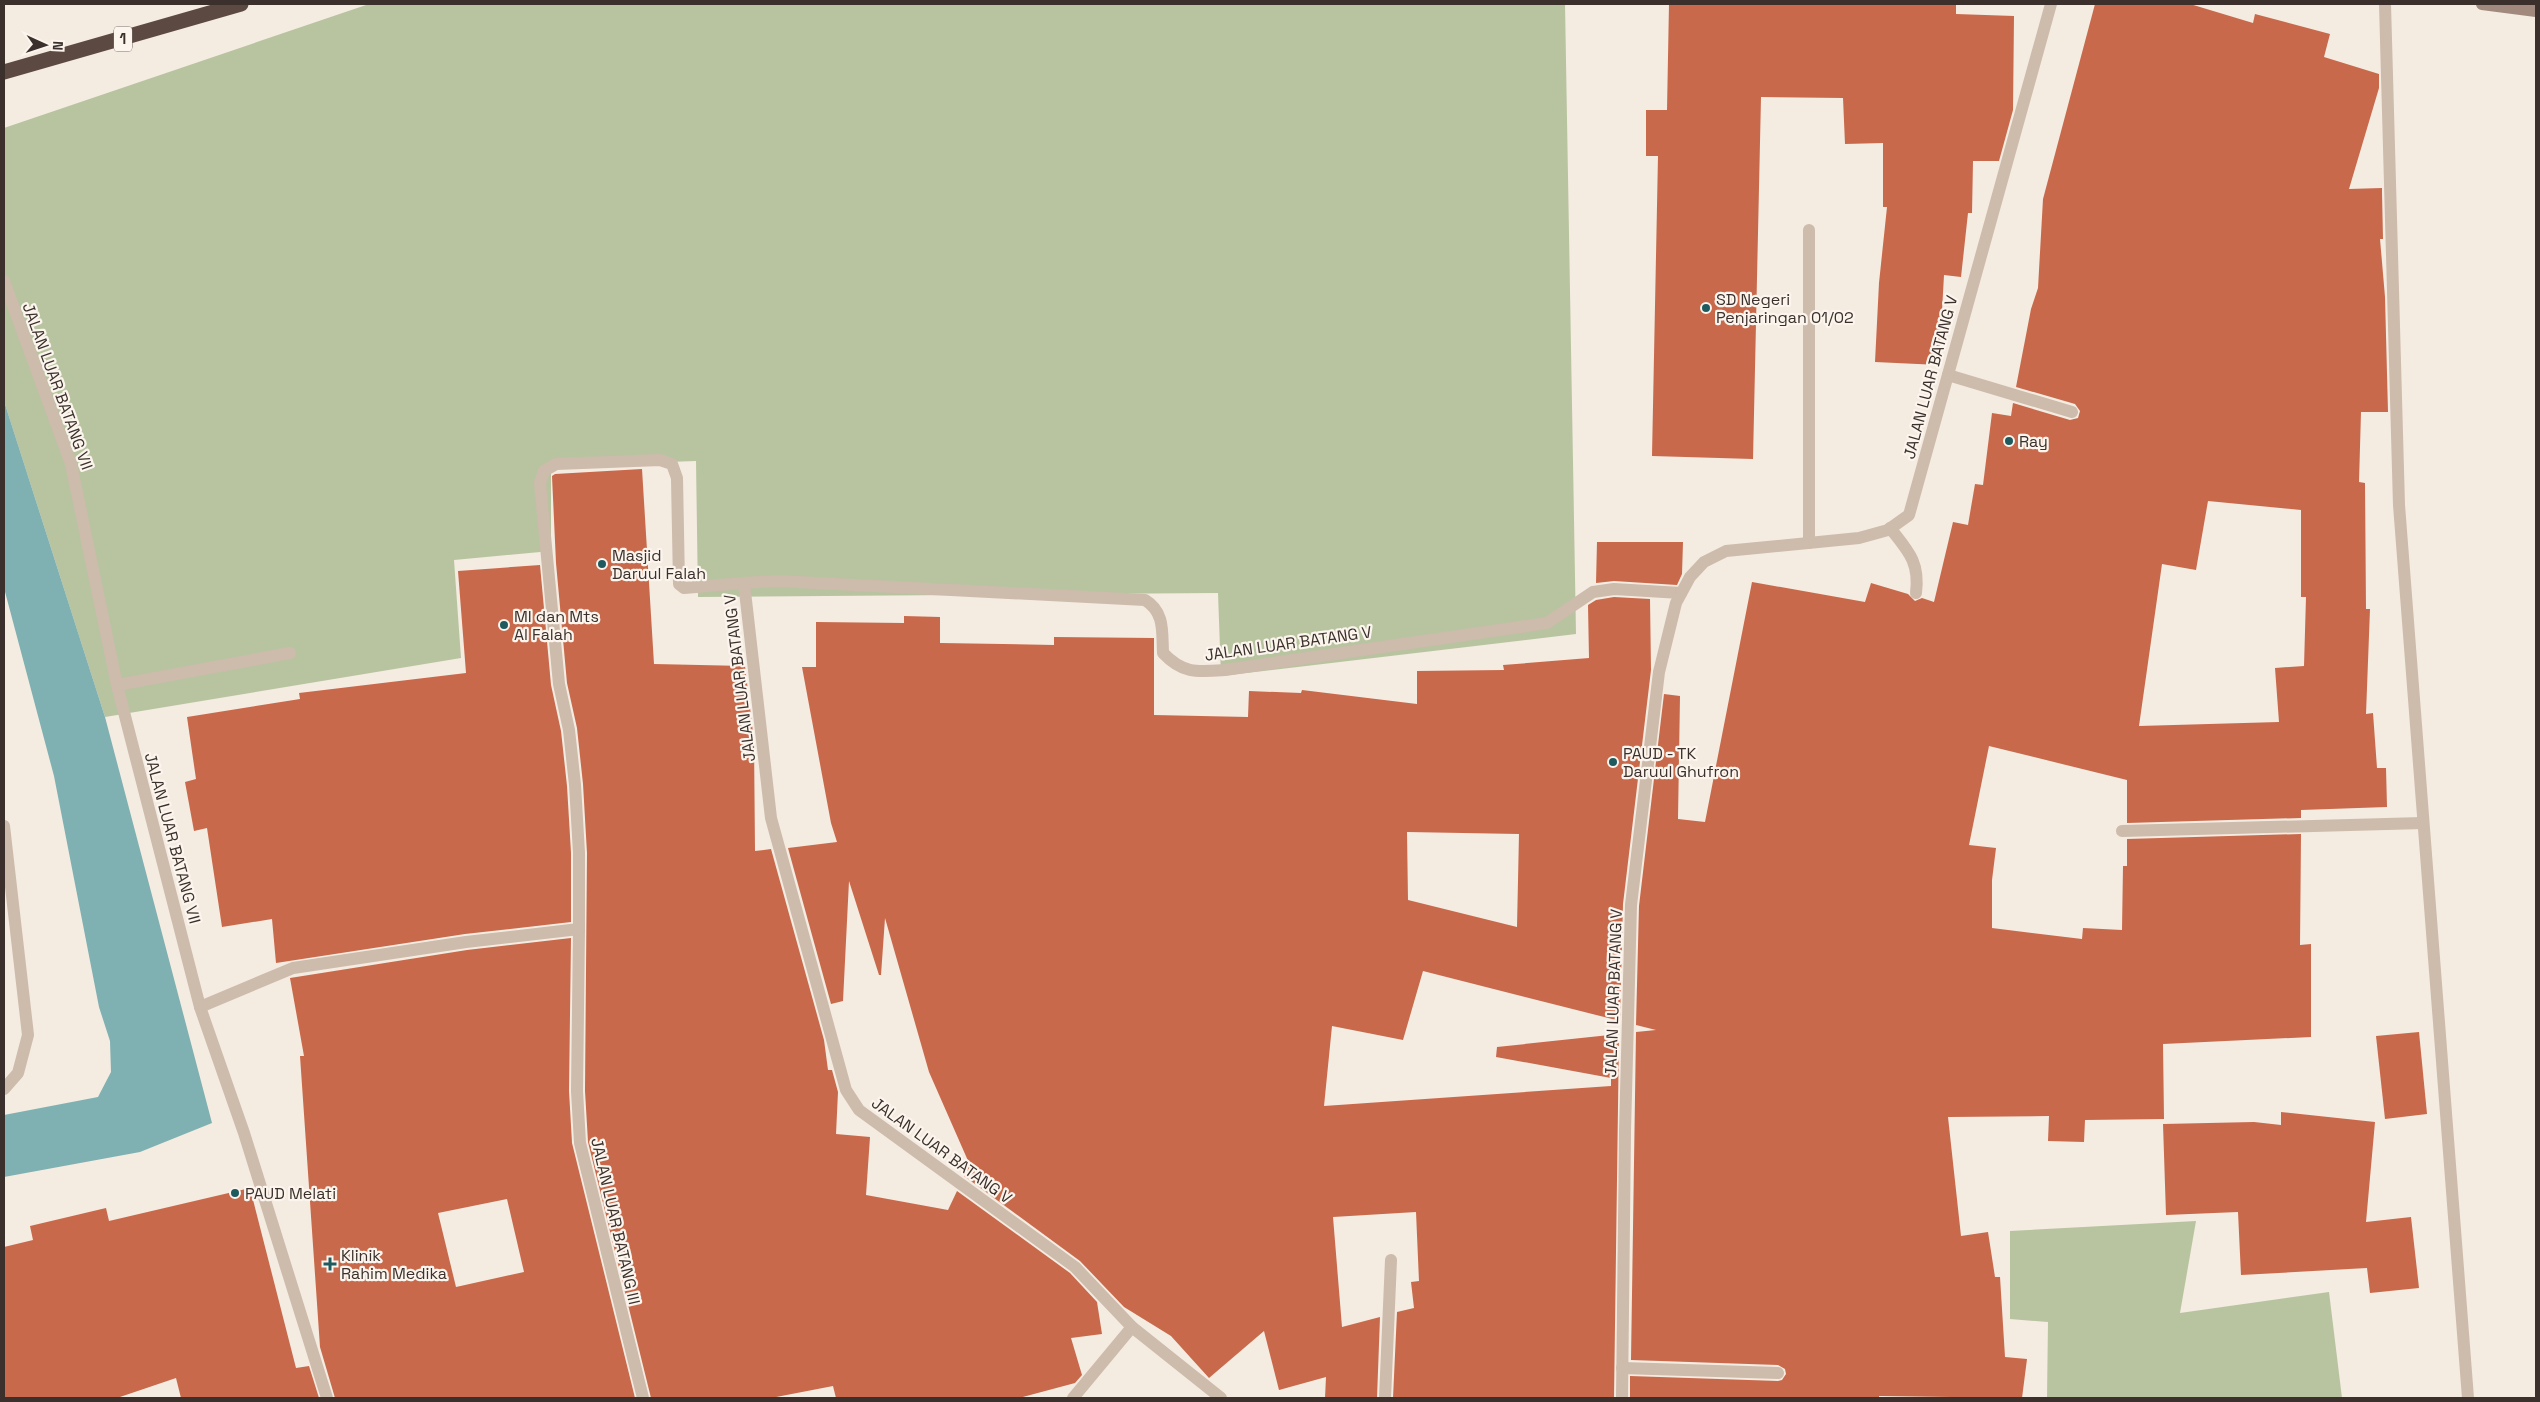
<svg xmlns="http://www.w3.org/2000/svg" width="2540" height="1402" viewBox="0 0 2540 1402" font-family="'Space Grotesk',sans-serif">
<style>
.green{fill:#b8c4a0}
.water{fill:#7fb0b2}
.building{fill:#c8694b;fill-rule:evenodd}
.lines{fill:none;stroke-linecap:round;stroke-linejoin:round}
.lane{stroke:#cdbbac;stroke-width:12}
.street{stroke:#cdbbac;stroke-width:12}
.secondary{stroke:#a18a7d;stroke-width:12}
.highway{stroke:#5c4a42;stroke-width:15}
.poi-dot{fill:#1f5a5e;stroke:#fbf5ee;stroke-width:2}
.labels{text-anchor:middle;stroke-width:4.5;stroke-linejoin:round;paint-order:stroke}
.shield{fill:#fbf5ee;stroke:#756b66;stroke-width:1}
.shield-label{font-size:15px;font-weight:bold;fill:#3b302b}
.poi-label{font-size:16px;fill:#3b302b;stroke:#fbf5ee;text-anchor:start}
.street-label{font-size:16px;fill:#3b302b;stroke:#fbf5ee}
</style>
<rect width="100%" height="100%" fill="#f4ebe1"/>
<g class="green">
<path d="M369 4H1565L1576 634 1221 676 1218 593 698 597 696 461 551 466V551L454 560 461 658 105 717 4 401V128Z"/>
<path d="M2196 1221 2180 1313 2329 1292 2342 1398H2047L2048 1322 2010 1319V1231Z"/>
</g>
<path class="water" d="M4 401 105 717 212 1123 140 1152 4 1177V1115L98 1097 111 1072 110 1041 99 1007 54 776 4 588Z"/>
<g class="building">
<path d="M1669 4H1956V14L2014 16 2013 110 1999 161H1973L1972 213H1968L1961 277 1944 275 1939 365 1875 362 1879 283 1887 207H1883V143L1845 144 1843 98 1761 97 1753 459 1652 456 1658 156H1646V110H1667Z"/>
<path d="M2095 4H2190L2253 23 2255 14 2330 34 2324 57 2379 74V88L2349 189 2382 188V193L2383 239H2380L2385 297 2388 412H2361L2359 482 2365 483 2366 609H2370L2366 714 2373 713 2377 768H2386L2387 807 2301 810V818L2127 823V780L1989 746 1969 845 1996 848 1992 880V928L2082 939 2083 928 2122 930 2123 866H2127V839L2301 834 2300 945 2311 944V1037L2163 1044 2164 1119 2085 1120 2084 1142 2048 1141 2049 1116 1948 1117 1961 1236 1988 1232 1995 1277H2000L2005 1357 2027 1359 2022 1398 1879 1396V1398H1630V1376L1778 1381 1782 1380 1786 1374 1785 1369 1778 1365 1631 1360 1636 1032 1656 1030 1636 1025 1639 906 1664 694 1680 696 1678 819 1705 822 1752 582 1865 602 1871 583 1908 594 1915 601 1922 598 1934 602 1953 522 1968 525 1975 484 1983 485 1992 413 2011 416 2013 403 2070 420 2078 418 2080 411 2075 404 2016 387 2031 309 2038 288 2043 199ZM2208 501 2301 510V597H2306L2304 666 2275 668 2279 722 2139 726 2162 564 2196 570Z"/>
<path d="M642 469 654 664 745 666 754 741 755 851 771 849 824 1040 828 1070H832L838 1092 836 1134 870 1137 866 1195 948 1210 957 1191 1070 1273 1097 1302 1102 1334 1071 1338 1082 1375 1075 1383 1019 1398H836L833 1386 771 1398H651L588 1142 585 1091 587 853 583 784 577 728 567 683 556 563 552 476 555 474Z"/>
<path d="M1597 542H1683L1682 574 1677 585 1614 581 1596 583Z"/>
<path d="M540 565 551 685 561 731 567 786 571 853V922L465 934 276 963 272 919 222 927 207 828 194 831 185 782 196 779 187 717 300 699 299 693 466 673 458 571Z"/>
<path d="M1614 597 1650 599 1651 670 1623 904 1620 1021 1423 971 1403 1040 1332 1026 1324 1106 1611 1086V1078L1496 1057 1497 1047 1619 1034 1614 1398H1393L1397 1312 1414 1308 1411 1282 1419 1281 1416 1212 1333 1217 1342 1327 1380 1317 1377 1398H1325L1326 1377 1279 1390 1264 1331 1209 1378 1171 1336 1124 1307 1080 1261 964 1176 969 1163 929 1072 885 918 881 975H879L849 881 843 1001 831 1004 788 848 837 842 831 823 802 667H816V622L904 623V616L940 617V643L1054 645V637L1154 638V715L1248 717 1249 691 1301 693 1302 690 1417 704V671L1504 670 1503 665 1589 658 1588 605 1596 600ZM1407 832 1519 834 1517 927 1408 900Z"/>
<path d="M571 938 569 1091 572 1143 635 1398H335L320 1347 300 1056H304L290 978 467 950ZM507 1199 524 1272 456 1287 438 1213Z"/>
<path d="M2419 1032 2427 1114 2385 1119 2376 1036Z"/>
<path d="M2281 1112 2375 1122 2366 1222 2411 1217 2419 1288 2370 1293 2367 1268 2241 1275 2238 1212 2166 1215 2163 1124 2254 1122 2281 1125Z"/>
<path d="M250 1188 296 1368 309 1366 319 1398H181L176 1378 117 1398H4V1247L33 1240 30 1226 106 1208 109 1221Z"/>
</g>
<g class="lines">
<g class="lane">
<path d="M1809 230V543"/>
<path d="M1948 375 2072 412"/>
<path d="M4 826 28 1035 18 1073 4 1089"/>
</g>
<g class="street">
<path d="M2385 4 2399 505 2468 1398"/>
<path d="M4 281 71 464 117 685 200 1007 244 1133 327 1398"/>
<path d="M1890 528C1908 551 1920 562 1916 593"/>
<path d="M117 685 290 653"/>
<path d="M2122 831 2423 823"/>
<path d="M579 929 577 1091 580 1143 643 1398"/>
<path d="M200 1007 293 968 466 942 579 929V853L575 785 569 730 559 684 540 483 544 471 556 464 660 460 672 464 677 478 679 584 684 588 744 583"/>
<path d="M1622 1368 1778 1373"/>
<path d="M1073 1398 1132 1327"/>
<path d="M1221 1398 1132 1327 1075 1267 859 1110 846 1090 771 818 744 583 778 581 1145 600C1165 612 1162 632 1163 653 1183 674 1197 672 1225 670L1547 623 1593 592 1614 589 1681 593"/>
<path d="M1385 1398 1391 1260"/>
<path d="M1622 1398 1625 1131 1631 905 1659 672 1676 603 1690 577 1704 562 1726 551 1859 538 1888 530 1909 515 2051 4"/>
</g>
<path class="secondary" d="M2482 4 2536 11"/>
<path class="highway" d="M4 72 241 4"/>
</g>
<g class="poi-dot">
<circle cx="1706" cy="308" r="5"/>
<circle cx="2009" cy="441" r="5"/>
<circle cx="602" cy="564" r="5"/>
<circle cx="504" cy="625" r="5"/>
<circle cx="1613" cy="762" r="5"/>
<circle cx="235" cy="1193" r="5"/>
<path d="M327.5 1256.5h5v5h5v5h-5v5h-5v-5h-5v-5h5z"/>
</g>
<g class="labels">
<rect class="shield" x="114" y="26.5" width="18" height="25" rx="4"/>
<g class="shield-label">
<text x="123" y="44">1</text>
</g>
<g class="poi-label">
<text x="1716" y="305">SD Negeri<tspan x="1716" dy="18">Penjaringan 01/02</tspan></text>
<text x="2019" y="447">Ray</text>
<text x="612" y="561">Masjid<tspan x="612" dy="18">Daruul Falah</tspan></text>
<text x="514" y="622">MI dan Mts<tspan x="514" dy="18">Al Falah</tspan></text>
<text x="1623" y="759">PAUD - TK<tspan x="1623" dy="18">Daruul Ghufron</tspan></text>
<text x="245" y="1199">PAUD Melati</text>
<text x="341" y="1261">Klinik<tspan x="341" dy="18">Rahim Medika</tspan></text>
</g>
<g class="street-label">
<text transform="translate(1930 377) rotate(-75)" y="6">JALAN LUAR BATANG V</text>
<text transform="translate(58 386) rotate(70)" y="6">JALAN LUAR BATANG VII</text>
<text transform="translate(1288 643) rotate(-8)" y="6">JALAN LUAR BATANG V</text>
<text transform="translate(739 678) rotate(-97)" y="6">JALAN LUAR BATANG V</text>
<text transform="translate(173 838) rotate(75)" y="6">JALAN LUAR BATANG VII</text>
<text transform="translate(1613 993) rotate(-88)" y="6">JALAN LUAR BATANG V</text>
<text transform="translate(942 1150) rotate(36)" y="6">JALAN LUAR BATANG V</text>
<text transform="translate(616 1221) rotate(77)" y="6">JALAN LUAR BATANG III</text>
</g>
</g>
<rect width="2540" height="1402" fill="none" stroke="#3b302b" stroke-width="10"/>
<g transform="translate(45 45) rotate(93)" stroke="#fbf5ee" stroke-width="4" paint-order="stroke">
<path d="M0-4L9 19L0 12L-9 19Z" fill="#3b302b"/>
<text y="-8" font-size="14" font-weight="bold" text-anchor="middle" fill="#3b302b">N</text>
</g>
</svg>
